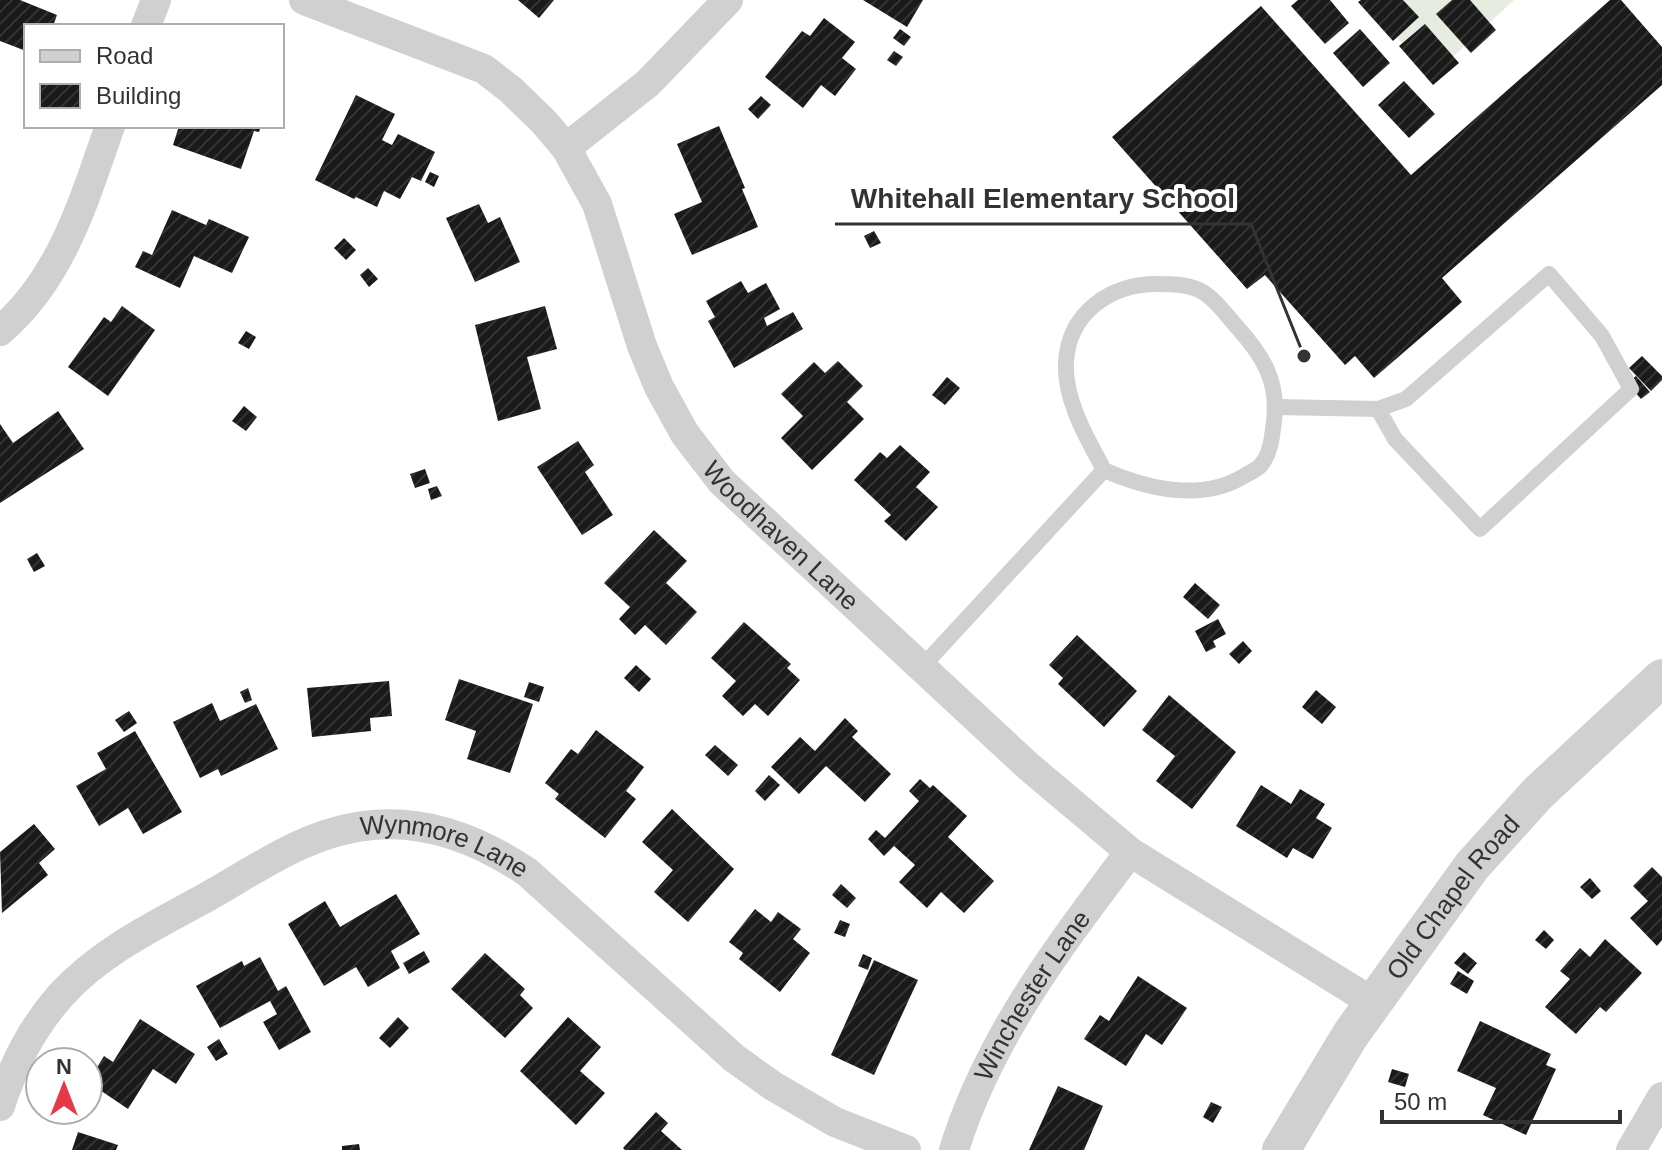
<svg xmlns="http://www.w3.org/2000/svg" width="1662" height="1150" viewBox="0 0 1662 1150" font-family="Arial,sans-serif">
<style>
.grass{fill:#e6ecdf}
.building{fill:url(#building-hatch)}
.lines{fill:none;stroke-linecap:round;stroke-linejoin:round}
.service{stroke:#d0d0d0;stroke-width:16}
.minor{stroke:#d0d0d0;stroke-width:30}
.tertiary{stroke:#d0d0d0;stroke-width:38}
.labels{text-anchor:middle;stroke-width:8;stroke-linejoin:round;paint-order:stroke}
.street-label{font-size:26px;fill:#333;stroke:#fff}
.leader{fill:none;stroke:#333;stroke-width:3}
.callout-dot{fill:#333;stroke:#fff;stroke-width:3}
.callout-label{font-size:28px;text-anchor:middle;font-weight:bold;fill:#333;stroke:#fff;stroke-width:8;stroke-linejoin:round;paint-order:stroke}
</style>
<defs>
<pattern id="building-hatch" width="6" height="6" patternUnits="userSpaceOnUse" patternTransform="scale(2)"><rect width="6" height="6" fill="#1a1a1a"/><path d="M-1 1l2-2M0 6l6-6M5 7l2-2" fill="none" stroke="#333"/></pattern>
</defs>
<rect width="100%" height="100%" fill="#fff"/>
<path class="grass" d="M1362 0H1514L1432 76Z"/>
<g class="building">
<path d="M0 0H20L57 15 53 26H26V51L0 41Z"/>
<path d="M518 0H554L539 18Z"/>
<path d="M863 0H923L907 27Z"/>
<path d="M1298 0H1330L1349 23 1325 44 1291 6Z"/>
<path d="M1361 0H1403L1419 17 1393 41 1358 2Z"/>
<path d="M1452 0H1470L1496 30 1471 53 1436 14Z"/>
<path d="M1610 0H1621L1662 47V85L1442 278 1462 302 1374 378 1355 356 1345 365 1265 275 1247 289 1112 137 1261 6 1411 175Z"/>
<path d="M824 18 855 42 842 58 856 69 835 96 821 85 803 108 765 77 802 31 810 36Z"/>
<path d="M1425 24 1459 63 1433 85 1399 46Z"/>
<path d="M900 29 911 37 904 46 893 38Z"/>
<path d="M1360 29 1390 63 1363 87 1333 53Z"/>
<path d="M894 51 903 57 896 66 887 60Z"/>
<path d="M1404 81 1435 114 1409 138 1378 105Z"/>
<path d="M356 95 395 114 382 140 392 145 398 134 435 152 421 181 412 177 400 199 384 191 377 207 356 197 354 199 315 180Z"/>
<path d="M761 96 771 105 758 119 748 109Z"/>
<path d="M179 126H261L259 132 254 131 241 169 173 145Z"/>
<path d="M719 126 745 188 742 189 758 227 692 255 674 214 702 202 677 144Z"/>
<path d="M430 172 439 176 434 187 425 182Z"/>
<path d="M479 204 488 223 500 217 520 262 475 282 446 218Z"/>
<path d="M172 210 206 225 209 219 249 237 232 273 194 256 180 288 135 267 143 251 152 255Z"/>
<path d="M874 231 881 243 870 248 864 236Z"/>
<path d="M344 238 356 250 346 260 334 248Z"/>
<path d="M368 268 378 279 369 287 360 275Z"/>
<path d="M741 281 748 293 766 283 780 309 764 318 767 326 793 312 803 329 734 368 708 321 715 317 706 301Z"/>
<path d="M122 306 155 330 108 396 68 367 104 317 111 322Z"/>
<path d="M545 306 557 349 527 357 541 409 498 421 475 325Z"/>
<path d="M246 331 256 337 249 349 238 343Z"/>
<path d="M1642 356 1662 376V380L1651 391 1629 368Z"/>
<path d="M838 361 863 386 847 402 864 419 812 470 781 438 803 416 781 394 814 362 825 373Z"/>
<path d="M1636 376 1650 392 1641 399 1627 383Z"/>
<path d="M947 377 960 388 945 405 932 395Z"/>
<path d="M244 406 257 417 246 431 232 421Z"/>
<path d="M58 411 84 449 0 503V424L13 443Z"/>
<path d="M578 441 594 465 585 472 613 515 582 535 537 467Z"/>
<path d="M900 445 930 472 916 487 938 507 906 541 884 521 891 515 854 480 880 452 887 458Z"/>
<path d="M425 469 430 483 415 488 410 474Z"/>
<path d="M437 486 442 496 431 500 428 489Z"/>
<path d="M654 530 687 561 666 583 697 612 666 645 645 625 635 635 619 619 630 607 604 583Z"/>
<path d="M37 553 45 566 34 572 27 559Z"/>
<path d="M1195 583 1220 605 1208 619 1183 597Z"/>
<path d="M1218 619 1226 634 1213 641 1216 647 1206 652 1195 631Z"/>
<path d="M744 622 791 664 787 668 800 680 768 716 755 704 743 716 722 696 736 681 711 658Z"/>
<path d="M1077 635 1137 691 1104 727 1058 684 1063 678 1049 665Z"/>
<path d="M1243 641 1252 651 1239 664 1229 654Z"/>
<path d="M636 665 651 679 639 692 624 678Z"/>
<path d="M459 679 533 704 510 773 467 759 476 731 445 720Z"/>
<path d="M389 681 392 716 370 718 371 731 312 737 307 688Z"/>
<path d="M529 682 544 687 539 702 524 697Z"/>
<path d="M248 688 252 700 245 703 240 692Z"/>
<path d="M1316 690 1336 707 1322 724 1302 707Z"/>
<path d="M1169 695 1236 752 1192 809 1156 781 1175 756 1142 730Z"/>
<path d="M212 703 220 721 256 704 278 749 221 776 218 769 200 778 173 722Z"/>
<path d="M129 711 137 723 124 732 115 720Z"/>
<path d="M845 718 858 731 852 737 891 774 865 802 826 766 799 794 771 767 800 737 815 751Z"/>
<path d="M596 730 644 767 626 791 636 799 605 838 555 799 559 794 545 783 571 749 578 754Z"/>
<path d="M135 731 182 812 143 834 128 808 99 826 76 786 106 769 97 753Z"/>
<path d="M715 745 738 765 728 776 705 755Z"/>
<path d="M769 775 780 785 765 801 755 791Z"/>
<path d="M920 779 930 788 933 785 967 816 948 837 994 881 964 913 941 892 927 908 899 882 915 865 894 846 884 856 868 839 876 830 885 838 919 801 909 791Z"/>
<path d="M1261 785 1291 804 1300 789 1325 804 1316 818 1332 828 1313 859 1293 848 1287 858 1236 826Z"/>
<path d="M672 809 734 869 688 922 654 892 673 870 642 842Z"/>
<path d="M34 824 55 849 39 863 48 875 2 913 0 852Z"/>
<path d="M1652 867 1662 877V940L1657 946 1630 918 1648 901 1633 886Z"/>
<path d="M1590 878 1601 891 1592 899 1580 887Z"/>
<path d="M841 884 856 898 847 908 832 895Z"/>
<path d="M396 894 420 934 391 951 400 968 368 987 356 967 324 986 288 924 325 901 340 927Z"/>
<path d="M755 909 771 922 778 912 801 929 793 939 810 953 780 992 739 959 743 953 729 942Z"/>
<path d="M840 920 850 924 845 937 834 933Z"/>
<path d="M1544 930 1554 940 1546 949 1535 940Z"/>
<path d="M1605 939 1642 973 1606 1012 1600 1007 1576 1034 1545 1007 1570 979 1560 971 1580 948 1590 957Z"/>
<path d="M424 951 430 962 409 974 403 963Z"/>
<path d="M1464 952 1477 963 1468 974 1454 963Z"/>
<path d="M485 953 525 989 520 995 533 1008 505 1038 451 989Z"/>
<path d="M863 954 872 958 868 970 858 966Z"/>
<path d="M260 957 278 991 286 986 311 1032 279 1050 263 1022 277 1014 270 1001 220 1028 196 986 242 961 244 966Z"/>
<path d="M874 960 918 980 874 1075 831 1055Z"/>
<path d="M1458 971 1474 981 1467 994 1450 984Z"/>
<path d="M1138 976 1187 1008 1162 1045 1146 1034 1126 1066 1084 1039 1100 1015 1109 1021Z"/>
<path d="M398 1017 409 1028 390 1048 379 1038Z"/>
<path d="M568 1017 601 1047 580 1071 605 1093 576 1125 520 1071Z"/>
<path d="M140 1019 195 1054 176 1084 153 1069 128 1109 88 1082 104 1056 113 1062Z"/>
<path d="M1480 1021 1551 1054 1546 1065 1556 1069 1526 1135 1483 1115 1496 1088 1457 1071Z"/>
<path d="M219 1039 228 1054 216 1061 207 1047Z"/>
<path d="M1392 1069 1409 1074 1405 1087 1388 1082Z"/>
<path d="M1058 1086 1103 1106 1084 1150H1029Z"/>
<path d="M1211 1102 1222 1107 1213 1123 1203 1117Z"/>
<path d="M656 1112 668 1123 661 1131 682 1150H625L623 1148Z"/>
<path d="M78 1132 118 1145 116 1150H72Z"/>
<path d="M359 1144 360 1150H342V1146Z"/>
</g>
<g class="lines">
<g class="service">
<path d="M1276 407 1378 409 1406 399 1549 274 1602 336 1631 389 1480 529 1395 439 1378 409"/>
<path d="M921 668 1104 470C1147 489 1202 502 1244 476 1249 473 1256 470 1260 466 1271 454 1272 437 1274 421 1279 382 1263 356 1238 328 1227 316 1214 297 1199 290 1186 284 1171 284 1157 284 1111 284 1069 312 1066 362 1064 400 1087 438 1104 470"/>
</g>
<g class="minor">
<path id="s1" d="M304 0 484 69 511 90 544 122 566 148 597 204 642 346 659 387 685 434 722 482 1028 766 1130 852 1374 1003"/>
<path d="M146 26 156 0"/>
<path d="M566 148 648 83 728 0"/>
<path d="M0 331C62 278 84 200 110 126"/>
<path id="s2" d="M0 1106C14 1064 31 1029 61 995 101 951 156 925 207 897 260 867 310 830 373 825 430 820 481 841 527 872L734 1058 773 1086 835 1122 906 1150"/>
<path id="s3" d="M954 1150C989 1037 1060 945 1130 852"/>
<path d="M1631 1150 1662 1097"/>
</g>
<path class="tertiary" id="s4" d="M1281 1150 1351 1034 1472 866 1538 793 1662 678"/>
</g>
<g class="labels">
<g class="street-label">
<text dy="9" stroke="none"><textPath href="#s1" startOffset="758">Woodhaven Lane</textPath></text>
<text dy="9" stroke="none"><textPath href="#s2" startOffset="562">Wynmore Lane</textPath></text>
<text dy="9" stroke="none"><textPath href="#s4" startOffset="306">Old Chapel Road</textPath></text>
<text dy="9" stroke="none"><textPath href="#s3" startOffset="174">Winchester Lane</textPath></text>
</g>
</g>
<path class="leader" d="M1304 356L1251 224H835"/>
<circle class="callout-dot" cx="1304" cy="356" r="8"/>
<g class="callout-label">
<text x="1043" y="208">Whitehall Elementary School</text>
</g>
<rect x="24" y="24" width="260" height="104" fill="#ffffff" stroke="#adadad" stroke-width="2"/>
<rect x="40" y="50" width="40" height="12" fill="#d0d0d0" stroke="#adadad" stroke-width="2"/>
<text x="96" y="64" font-size="24" fill="#333333">Road</text>
<rect x="40" y="84" width="40" height="24" fill="url(#building-hatch)" stroke="#adadad" stroke-width="2"/>
<text x="96" y="104" font-size="24" fill="#333333">Building</text>
<g transform="translate(64 1086)"><circle r="38" fill="#ffffff" stroke="#adadad" stroke-width="2"/>
<path d="M0-6L14 30L0 20L-14 30Z" fill="#e63946"/>
<text y="-12" font-size="22" font-weight="bold" text-anchor="middle" fill="#333333">N</text>
</g>
<path d="M1382 1110v12h238v-12" fill="none" stroke="#333333" stroke-width="4"/>
<text x="1394" y="1110" font-size="24" fill="#333333" stroke="#ffffff" stroke-width="6" paint-order="stroke">50 m</text>
</svg>
